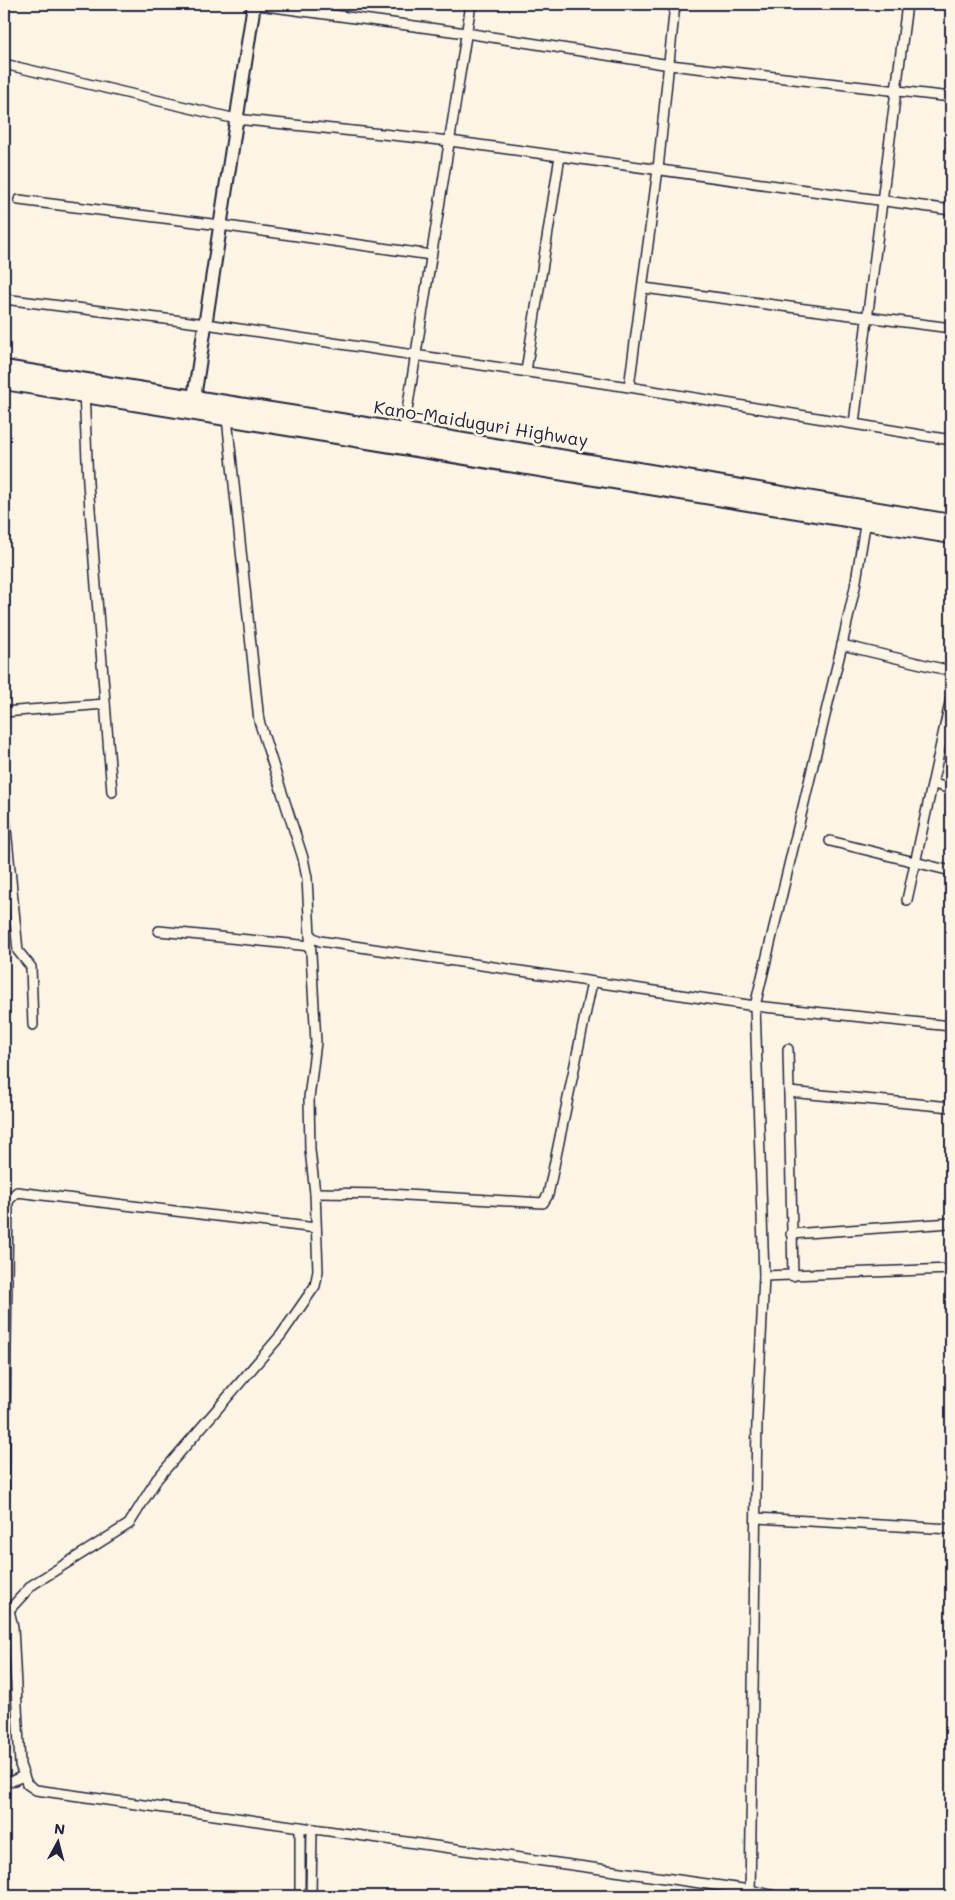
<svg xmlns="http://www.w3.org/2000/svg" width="955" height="1900" viewBox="0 0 955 1900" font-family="Mali,sans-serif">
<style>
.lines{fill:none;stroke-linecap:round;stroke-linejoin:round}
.street-casing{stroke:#22223b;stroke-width:12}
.secondary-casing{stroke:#22223b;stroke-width:16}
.highway-casing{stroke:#22223b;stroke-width:20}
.street{stroke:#fcf5e5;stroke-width:9}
.secondary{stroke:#fcf5e5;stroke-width:12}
.highway{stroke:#fcf5e5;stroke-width:16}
.labels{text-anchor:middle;stroke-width:5;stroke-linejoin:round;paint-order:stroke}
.street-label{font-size:18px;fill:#22223b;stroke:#fcf5e5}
</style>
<rect width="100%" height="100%" fill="#fcf5e5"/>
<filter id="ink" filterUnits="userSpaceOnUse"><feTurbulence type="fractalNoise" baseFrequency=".02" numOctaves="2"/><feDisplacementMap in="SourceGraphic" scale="10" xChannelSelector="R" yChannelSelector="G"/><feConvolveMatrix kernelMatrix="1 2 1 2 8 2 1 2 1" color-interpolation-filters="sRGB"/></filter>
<g filter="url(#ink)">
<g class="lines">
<defs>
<g id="street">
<path d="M251 4 466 33 670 65 951 97"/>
<path d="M4 64 236 119 450 141 951 210"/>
<path d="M19 200 220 225 431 255"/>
<path d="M644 288 951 328"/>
<path d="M4 299 206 324 629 387 951 440"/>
<path d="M526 371 560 156"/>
<path d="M629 387 658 169 675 4"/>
<path d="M84 391 88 483 112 792"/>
<path d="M227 418 259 721 303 858 307 878 310 936 320 941 755 1006 951 1026"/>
<path d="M854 423 907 4"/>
<path d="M403 436 471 4"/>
<path d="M842 645 951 671"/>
<path d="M4 712 105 704"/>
<path d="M934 784 951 789"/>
<path d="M4 808 18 951 31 967 33 1025"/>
<path d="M830 841 951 871"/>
<path d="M907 900 951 698"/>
<path d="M159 931 310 946"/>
<path d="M788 1049 793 1276"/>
<path d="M789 1092 951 1107"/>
<path d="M315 1193 389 1194 543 1203 548 1195 592 982"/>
<path d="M791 1234 951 1223"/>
<path d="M764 1276 951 1269"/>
<path d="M4 1497 8 1201 17 1192 316 1228"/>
<path d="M756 1518 951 1529"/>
<path d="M4 1602 9 1610 13 1627 20 1765 27 1784 36 1790 750 1890 775 1896"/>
<path d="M9 1610 32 1585 129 1524 157 1479 281 1335 315 1286 318 1271 315 1193 310 1150 309 1098 316 1042 310 936"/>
<path d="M4 1782 12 1781 23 1776"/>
<path d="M300 1896V1827"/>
<path d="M311 1896 312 1829"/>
<path d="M750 1896 757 1420 764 1276 755 1006 842 645 855 587 866 519"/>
</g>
<path id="secondary" d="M194 398 254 4"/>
<g id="highway">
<path d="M4 369 404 432 951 523"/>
<path d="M4 381 951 535"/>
</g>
</defs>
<use href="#street" class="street-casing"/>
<use href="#secondary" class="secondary-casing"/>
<use href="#highway" class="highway-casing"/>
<use href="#street" class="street"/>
<use href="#secondary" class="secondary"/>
<use href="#highway" class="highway"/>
</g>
</g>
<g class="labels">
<g class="street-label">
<text transform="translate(481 424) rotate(9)" y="6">Kano-Maiduguri Highway</text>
</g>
</g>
<rect width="955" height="1900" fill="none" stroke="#fcf5e5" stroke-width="20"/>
<rect x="10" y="10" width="935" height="1880" fill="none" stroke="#22223b" stroke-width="2" filter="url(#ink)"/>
<g transform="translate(58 1842) rotate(7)" stroke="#fcf5e5" stroke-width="4" paint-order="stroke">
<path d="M0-4L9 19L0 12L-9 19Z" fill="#22223b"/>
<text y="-8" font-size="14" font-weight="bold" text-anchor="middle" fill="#22223b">N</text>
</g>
</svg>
